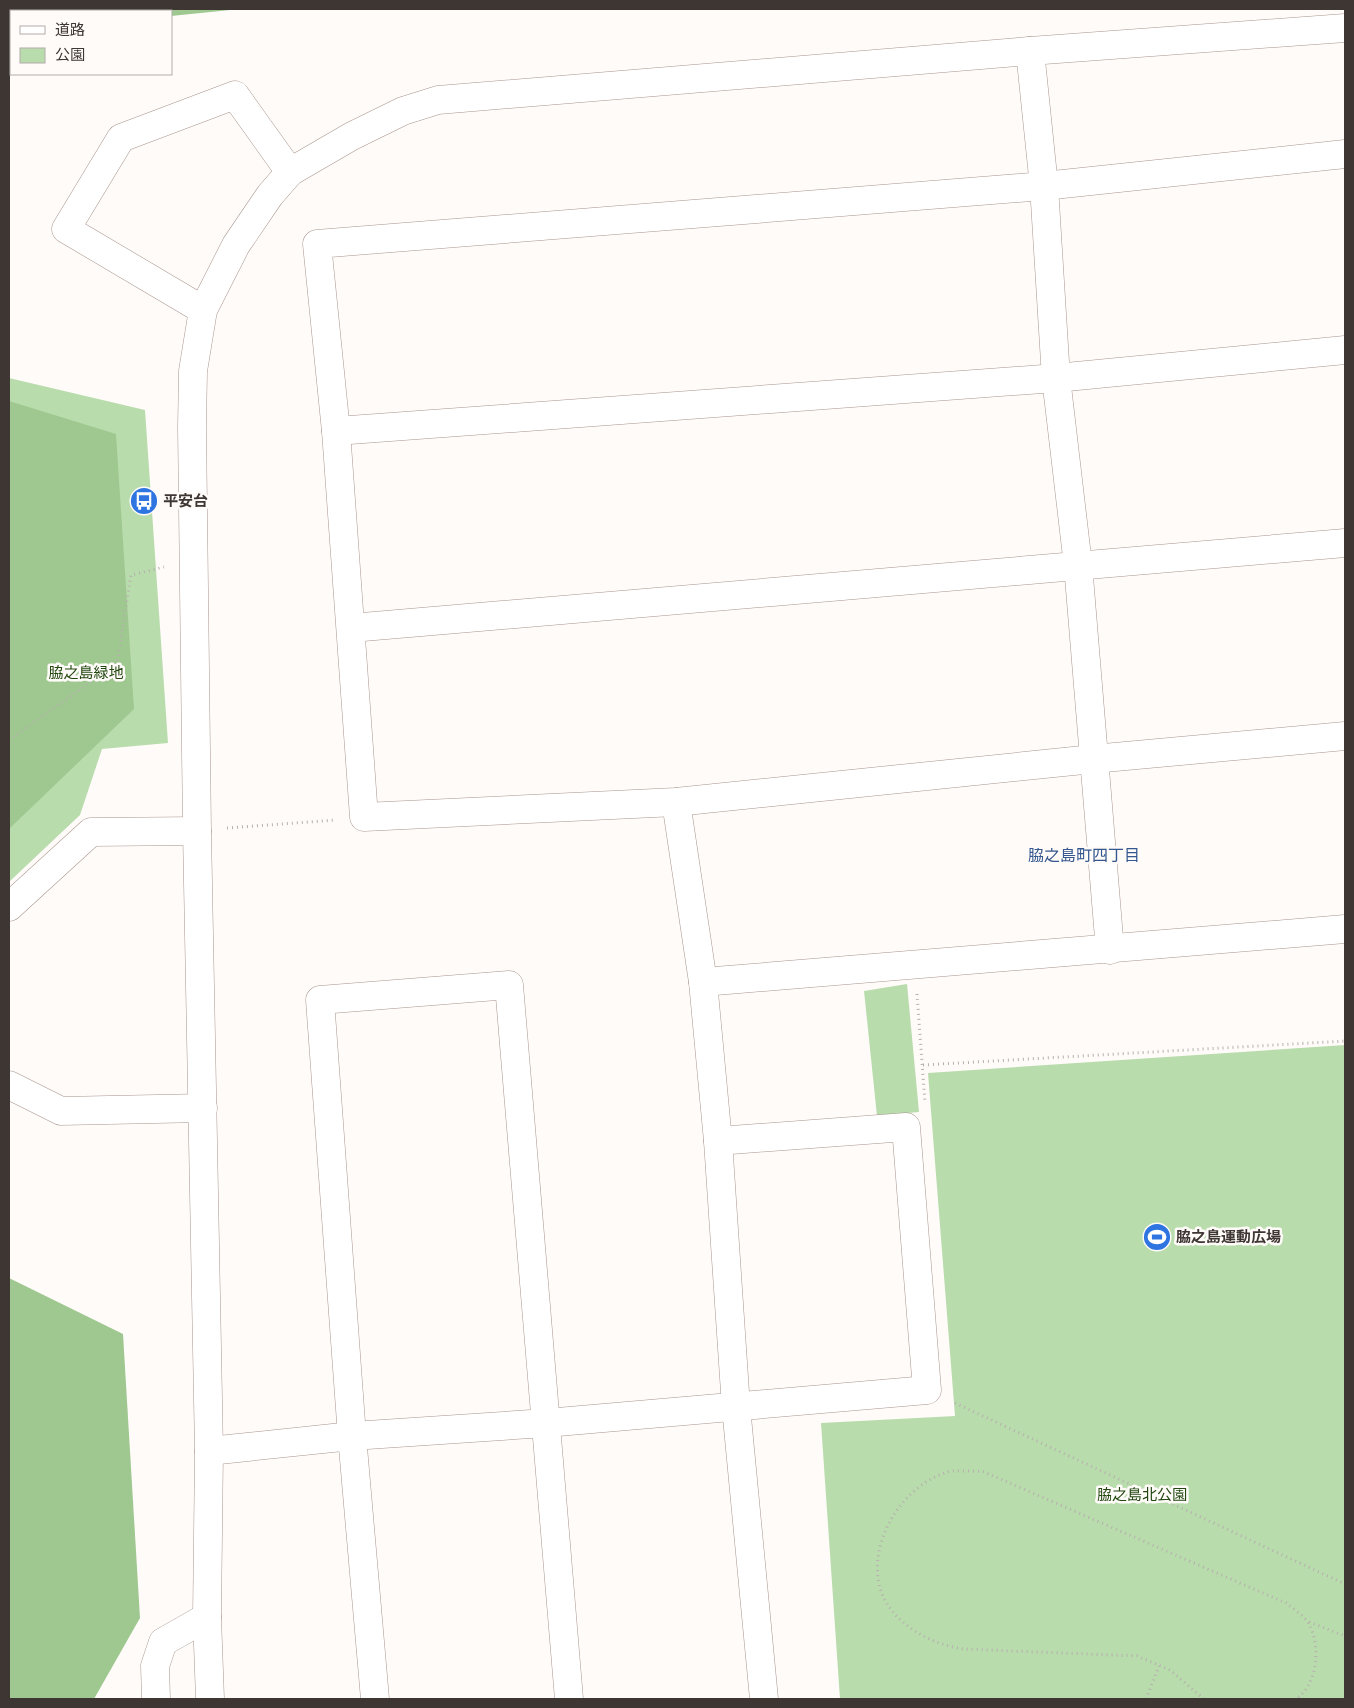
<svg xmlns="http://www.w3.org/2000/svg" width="1354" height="1708" viewBox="0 0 1354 1708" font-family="Barlow,'Noto Sans JP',sans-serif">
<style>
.green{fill:#b9dcad}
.forest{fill:#9fc890}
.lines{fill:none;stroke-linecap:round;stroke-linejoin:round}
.minor-casing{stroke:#a8968e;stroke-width:29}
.tertiary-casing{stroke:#a8968e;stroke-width:29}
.path{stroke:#b5b0ad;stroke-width:3;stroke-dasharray:1 4;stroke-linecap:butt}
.minor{stroke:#fff;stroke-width:28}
.tertiary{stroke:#fff;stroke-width:28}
.labels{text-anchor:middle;stroke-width:5;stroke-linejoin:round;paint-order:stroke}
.poi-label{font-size:15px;font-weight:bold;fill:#3e3633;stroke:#fffbf9;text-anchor:start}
.park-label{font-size:15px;fill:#224810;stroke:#fffbf9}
.neighbourhood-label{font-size:16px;fill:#34578f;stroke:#fffbf9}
</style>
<rect width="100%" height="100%" fill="#fffbf9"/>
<g class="green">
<path d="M9 378 145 410 168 743 102 749 80 815 9 882Z"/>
<path d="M907 984 919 1112 877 1116 864 991Z"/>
<path d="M1345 1045V1699H840L821 1423 955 1416 928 1073Z"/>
</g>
<g class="forest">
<path d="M9 9H240L171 16V11H11V63L9 66Z"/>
<path d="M9 401 116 434 134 709 9 829Z"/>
<path d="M9 1278 123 1334 140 1618 94 1699H9Z"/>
</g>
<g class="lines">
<defs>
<g id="minor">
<path d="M1030 51 1044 186 1056 378 1078 565 1110 950"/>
<path d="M1345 154 1044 186 317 244 336 431 364 817 676 802 1093 759 1345 736"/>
<path d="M203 310 66 229 121 138 235 95 290 172"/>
<path d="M336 431 1056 378 1345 350"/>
<path d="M351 628 1345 543"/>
<path d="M676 802 703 982 718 1141 736 1407 764 1699"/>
<path d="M9 907 91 832 197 831"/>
<path d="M703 982 1345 929"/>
<path d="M9 1085 61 1111 203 1108"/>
<path d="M209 1451 352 1436 546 1423 927 1390 906 1127 718 1141"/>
<path d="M156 1699 155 1666 163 1642 207 1617"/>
<path d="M375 1699 352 1436 320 1000 509 985 569 1699"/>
</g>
<path id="tertiary" d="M210 1699 207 1617 209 1451 197 831 192 427 193 371 203 310 236 245 270 195 290 172 352 136 403 111 438 100 1030 51 1345 28"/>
</defs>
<use href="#minor" class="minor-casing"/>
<use href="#tertiary" class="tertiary-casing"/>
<g class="path">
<path d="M9 740 117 663 131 575 164 567"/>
<path d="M227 828 336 820"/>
<path d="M917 994 925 1103"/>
<path d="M923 1065 1345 1041"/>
<path d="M955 1403 1345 1584"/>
<path d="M1309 1622 1345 1636"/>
<path d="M1146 1699 1159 1666"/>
<path d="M1204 1699 1170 1670 1137 1656 964 1649C932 1645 892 1624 881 1591 866 1545 900 1489 944 1473 954 1469 970 1472 982 1471L1286 1603C1293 1609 1305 1616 1309 1624 1321 1646 1318 1684 1296 1699"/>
</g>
<use href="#minor" class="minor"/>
<use href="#tertiary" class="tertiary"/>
</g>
<defs>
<symbol id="bus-disc" viewBox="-11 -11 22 22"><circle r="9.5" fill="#2e75e1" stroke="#fffbf9"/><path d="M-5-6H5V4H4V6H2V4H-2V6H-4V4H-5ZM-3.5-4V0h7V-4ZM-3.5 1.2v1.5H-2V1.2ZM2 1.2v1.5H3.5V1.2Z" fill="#fff"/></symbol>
<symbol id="stadium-disc" viewBox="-11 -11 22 22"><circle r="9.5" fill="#2e75e1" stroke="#fffbf9"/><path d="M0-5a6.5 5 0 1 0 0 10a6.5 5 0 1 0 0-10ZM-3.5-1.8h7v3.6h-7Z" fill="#fff"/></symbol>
</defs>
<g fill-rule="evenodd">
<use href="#bus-disc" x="128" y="485" width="32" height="32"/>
<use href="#stadium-disc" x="1141" y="1221" width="32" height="32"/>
</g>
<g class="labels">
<g class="poi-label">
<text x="163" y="506">平安台</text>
<text x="1176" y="1242">脇之島運動広場</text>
</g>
<g class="park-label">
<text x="86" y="678">脇之島緑地</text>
<text x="1142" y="1500">脇之島北公園</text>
</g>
<g class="neighbourhood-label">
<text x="1084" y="861">脇之島町四丁目</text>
</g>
</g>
<rect width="1354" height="1708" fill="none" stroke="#3e3633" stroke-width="20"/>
<rect x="10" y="10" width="162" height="65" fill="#fffbf9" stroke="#b2acaa"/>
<rect x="20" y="26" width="25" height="8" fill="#ffffff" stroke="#b2acaa"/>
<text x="55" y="35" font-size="15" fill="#3e3633">道路</text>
<rect x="20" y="48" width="25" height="15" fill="#b9dcad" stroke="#b2acaa"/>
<text x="55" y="60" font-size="15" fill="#3e3633">公園</text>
</svg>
